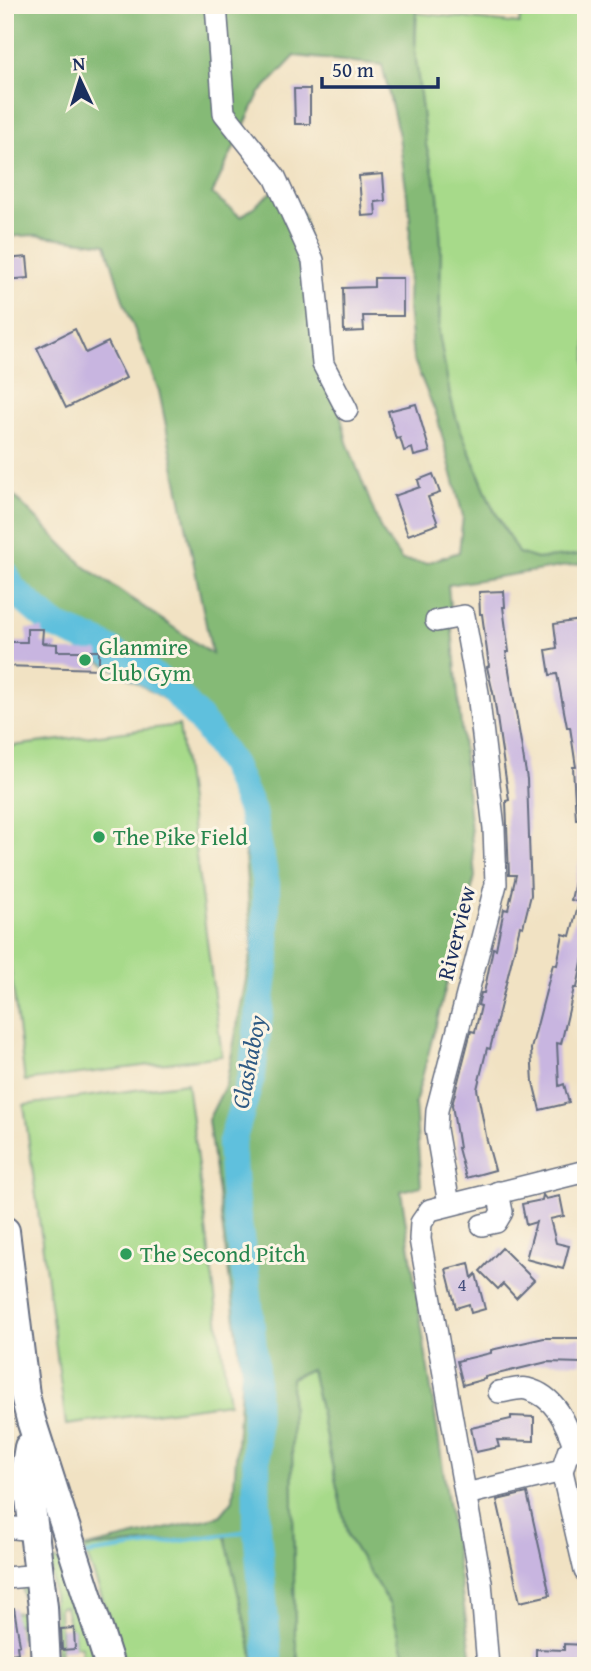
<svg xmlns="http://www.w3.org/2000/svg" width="591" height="1671" viewBox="0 0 591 1671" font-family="'Gentium Book Plus',serif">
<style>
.green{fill:#a7da8a;stroke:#618474;stroke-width:2}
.forest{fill:#85ba76;stroke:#50746a;stroke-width:2;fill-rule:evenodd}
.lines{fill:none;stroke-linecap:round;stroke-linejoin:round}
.stream{stroke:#5ec0dd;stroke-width:4.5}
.river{stroke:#5ec0dd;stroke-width:28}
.building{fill:#c8b5e0}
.minor-casing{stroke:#666e81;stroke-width:24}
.major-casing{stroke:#666e81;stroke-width:32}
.minor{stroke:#fff;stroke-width:21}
.major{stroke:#fff;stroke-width:28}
.leisure-dot{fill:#2e9e5b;stroke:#fcf5e5;stroke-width:2.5}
.labels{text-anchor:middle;stroke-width:6;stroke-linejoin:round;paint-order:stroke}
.number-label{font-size:19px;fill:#46507e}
.leisure-label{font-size:23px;fill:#27864d;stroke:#fcf5e5;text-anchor:start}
.street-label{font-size:23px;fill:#1b2f5e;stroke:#fcf5e5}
.water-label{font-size:24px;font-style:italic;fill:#2f5a84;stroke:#fcf5e5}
</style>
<rect width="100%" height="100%" fill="#fcf5e5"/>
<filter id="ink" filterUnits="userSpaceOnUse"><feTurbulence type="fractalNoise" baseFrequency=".0143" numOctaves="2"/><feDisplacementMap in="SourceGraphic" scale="14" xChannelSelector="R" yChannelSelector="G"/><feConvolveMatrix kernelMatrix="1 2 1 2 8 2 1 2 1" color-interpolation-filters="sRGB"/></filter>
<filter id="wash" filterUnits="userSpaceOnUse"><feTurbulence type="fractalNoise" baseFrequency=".00686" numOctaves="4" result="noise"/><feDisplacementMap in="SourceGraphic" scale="28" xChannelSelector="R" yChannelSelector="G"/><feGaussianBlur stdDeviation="1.57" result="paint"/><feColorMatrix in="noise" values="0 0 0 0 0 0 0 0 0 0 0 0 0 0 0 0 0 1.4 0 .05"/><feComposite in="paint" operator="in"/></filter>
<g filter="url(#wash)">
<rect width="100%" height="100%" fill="#f1e2c3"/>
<g class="green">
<path d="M522 5H586V554L537 559 518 553 491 504 457 421 450 395 439 334 441 247 438 194 426 145 415 52 417 13 519 24Z"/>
<path d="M179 725 222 1056 25 1081 5 926V747Z"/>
<path d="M187 1083 229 1403 66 1425 24 1105Z"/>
<path d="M311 1369 348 1537 390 1605 408 1666H299L295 1637 291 1378Z"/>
<path d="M225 1536 255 1666H127L84 1548Z"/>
<path d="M56 1560 60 1562 89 1640 96 1666H81L82 1647 75 1646 74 1629H70L65 1606 59 1607 61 1666H57L51 1561Z"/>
<path d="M29 1583 36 1637 21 1638 19 1624 5 1625V1613L25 1612 22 1584Z"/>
</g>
<path class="forest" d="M5 5H416L415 52 426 145 438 194 441 247 439 334 450 395 457 421 491 505 518 553 537 559 586 554V563L448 585 475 877 415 1104 421 1186 401 1191 473 1666H408L390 1605 348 1537 311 1369 291 1378 295 1637 299 1666H255L225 1536 84 1548 220 1516 233 1500 242 1371 208 1120 226 1084 252 948 241 804 214 752 182 709 51 633 5 602V487L84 566 212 654 159 391 124 303 106 244 35 235 5 237ZM295 56 382 65 399 136 410 218 408 308 413 358 437 416 463 516 459 552 426 563 402 560 381 530 347 442 330 370 303 213 272 192 241 217 212 194 259 94Z"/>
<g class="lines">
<path class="stream" d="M86 1554 257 1530"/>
<path class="river" d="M5 574 12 589 54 625 100 644 171 687 205 726 232 765 252 812 266 884V958L252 1074 231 1145 235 1203 247 1285 255 1370 257 1530 269 1666"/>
</g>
<g id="blocks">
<g class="building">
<path d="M294 89H310V124H295Z"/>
<path d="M383 174 385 201 375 202 376 215 362 216 359 176Z"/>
<path d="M27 257 29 278 5 280V259Z"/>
<path d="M374 278H403V316H363L364 331 344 332 343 288 374 287Z"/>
<path d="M75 329 86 353 108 342 126 378 66 408 37 348Z"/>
<path d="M416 404 430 452 414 456 412 448 404 451 400 438 396 439 388 411Z"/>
<path d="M433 474 440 493 428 497 438 524 408 535 394 496 420 487 418 480Z"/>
<path d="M504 591 505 607H503L509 652H506L527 779 531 895 523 927 520 926 490 1049 487 1048 477 1089 487 1141 495 1170 466 1178 458 1148H459L452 1105 471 1031 475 1032 481 1006 478 1005 481 993H484L493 948 496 949 504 909 508 910 516 875H509L506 801 509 800 494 697 487 667 489 666 482 614H480L479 592Z"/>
<path d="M581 620 586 651V819H576L573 767H576L570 727H567L557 674 550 675 546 650 557 648 554 624Z"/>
<path d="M27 629H43L42 643 57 644V651H99V669L5 666V642H27Z"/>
<path d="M580 859H586V959L583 958 577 988H574L561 1044 557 1043 559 1086 564 1084 569 1103 540 1110 533 1082 531 1049 553 964 557 965 563 934 570 936 579 902 571 900Z"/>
<path d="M543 1195 546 1199 560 1196 564 1216 550 1219 556 1243 569 1246 563 1269 526 1259 536 1222 526 1225 522 1204 542 1200Z"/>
<path d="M502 1248 534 1280 516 1298 503 1284 498 1289 480 1271Z"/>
<path d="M469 1263 472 1278 476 1274 485 1309 471 1313 469 1304 456 1308 446 1269Z"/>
<path d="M544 1338H581V1363L547 1362 485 1377V1379L463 1385 457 1361 491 1353V1350Z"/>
<path d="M511 1416 534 1417V1441L497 1440 499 1447 476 1452 471 1428 511 1419Z"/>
<path d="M527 1493 550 1595 520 1602 497 1500Z"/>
<path d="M5 1608H14L20 1645 17 1646 18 1653 5 1655Z"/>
<path d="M74 1628 75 1649 62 1650 61 1629Z"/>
<path d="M564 1644 586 1645V1666H536V1649L564 1650Z"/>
</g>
</g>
</g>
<g filter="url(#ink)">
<use href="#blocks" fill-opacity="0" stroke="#666e81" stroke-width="2"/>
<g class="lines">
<defs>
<g id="minor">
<path d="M216 5 224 113 275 177 313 260 323 364 347 410"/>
<path d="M436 621 464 616 478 693 494 828 496 884 437 1110 436 1129 449 1204"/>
<path d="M482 1225 496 1222 502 1212 498 1192"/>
<path d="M499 1392C508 1391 519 1387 527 1389 556 1396 567 1424 575 1449"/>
<path d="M562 1471 585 1571"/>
<path d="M466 1494 562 1471 568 1452 586 1446"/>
<path d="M5 1527 34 1530"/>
<path d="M5 1578 40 1575"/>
<path d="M488 1666 481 1582 420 1239 421 1223 430 1210 586 1171"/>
</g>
<g id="major">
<path d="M5 1231 25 1395 31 1420 110 1666"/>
<path d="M36 1444 29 1447 26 1465 43 1607 46 1666"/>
</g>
</defs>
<use href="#minor" class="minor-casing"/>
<use href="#major" class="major-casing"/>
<use href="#minor" class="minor"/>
<use href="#major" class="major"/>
</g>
</g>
<g class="leisure-dot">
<circle cx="85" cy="660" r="7"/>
<circle cx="99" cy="837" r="7"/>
<circle cx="126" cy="1254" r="7"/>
</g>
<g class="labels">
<g class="number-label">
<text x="462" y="1291">4</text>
</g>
<g class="leisure-label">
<text x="99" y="655">Glanmire<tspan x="99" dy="26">Club Gym</tspan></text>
<text x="113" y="845">The Pike Field</text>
<text x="140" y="1262">The Second Pitch</text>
</g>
<g class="street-label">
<text transform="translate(456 933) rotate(-76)" y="8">Riverview</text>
</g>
<g class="water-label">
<text transform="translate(249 1062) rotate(-79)" y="8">Glashaboy</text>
</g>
</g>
<rect width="591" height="1671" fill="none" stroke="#fcf5e5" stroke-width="28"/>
<g transform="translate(80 80) rotate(356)" stroke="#fcf5e5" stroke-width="5" paint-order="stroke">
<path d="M0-5L12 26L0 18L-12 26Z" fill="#1b2f5e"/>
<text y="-10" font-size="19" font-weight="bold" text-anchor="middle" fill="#1b2f5e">N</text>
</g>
<path d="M322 77v10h116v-10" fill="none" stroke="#1b2f5e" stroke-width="3.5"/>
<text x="332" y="77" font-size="21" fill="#1b2f5e" stroke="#fcf5e5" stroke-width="5" paint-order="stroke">50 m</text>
</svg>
